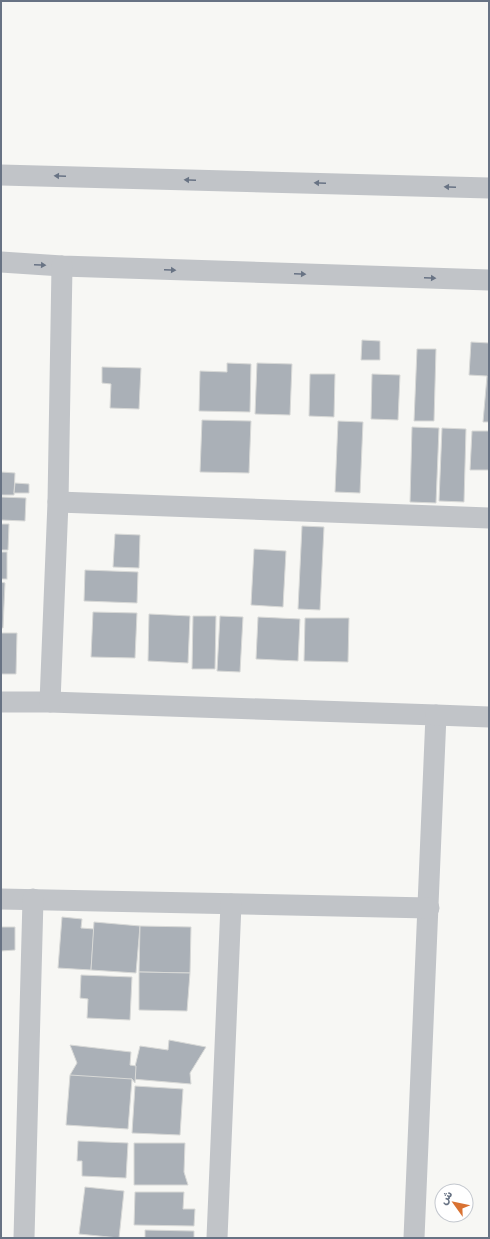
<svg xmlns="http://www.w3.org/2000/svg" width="490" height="1239" viewBox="0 0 490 1239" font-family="Rubik,'Noto Sans Arabic',sans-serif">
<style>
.building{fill:#aab0b7;stroke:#d8d9d7}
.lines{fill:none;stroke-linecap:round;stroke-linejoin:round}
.minor{stroke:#c1c4c8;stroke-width:21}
.oneway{fill:#687384}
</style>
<rect width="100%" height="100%" fill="#f7f7f4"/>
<g class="building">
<path d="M362 340 380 341V360H361Z"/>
<path d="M471 342 489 343V422H483L487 376 469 375Z"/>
<path d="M417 349H436L434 421H414Z"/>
<path d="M227 363 251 364 250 412 199 411 200 371 227 372Z"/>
<path d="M257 363 292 364 290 415 255 414Z"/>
<path d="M102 367 141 368 139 409 110 408 111 384 102 383Z"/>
<path d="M310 374H335L334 417 309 416Z"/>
<path d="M372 374 400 375 398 420 371 419Z"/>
<path d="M202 420 251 421 249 473 200 472Z"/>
<path d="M338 421 363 422 360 493 335 492Z"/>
<path d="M412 427 439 428 436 503 410 502Z"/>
<path d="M442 428 466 429 464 502 439 501Z"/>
<path d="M472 431H489V470H470Z"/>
<path d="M1 472 15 473 14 495H1Z"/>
<path d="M15 483 29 484V493H14Z"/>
<path d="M1 497 26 498 25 521 1 520Z"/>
<path d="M1 524H9L8 550H1Z"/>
<path d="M302 526 324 527 320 610 298 609Z"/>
<path d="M115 534 140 535 139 568 113 567Z"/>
<path d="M254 549 286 551 283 607 251 605Z"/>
<rect x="1" y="552" width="6" height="27"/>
<path d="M85 570 138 572 137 603 84 601Z"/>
<path d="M1 582 5 583 3 628H1Z"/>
<path d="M93 612 137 613 135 658 91 657Z"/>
<path d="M149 614 190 616 188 663 148 661Z"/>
<path d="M193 616H216L215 669H192Z"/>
<path d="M220 616 243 617 240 672 217 671Z"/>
<path d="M258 617 300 619 298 661 256 659Z"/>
<path d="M305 618H349L348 662 304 661Z"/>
<path d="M1 633H17L16 674H1Z"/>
<path d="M62 917 82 919 81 928 94 929 91 970 58 968Z"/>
<path d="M94 922 140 926 136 973 91 970Z"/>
<path d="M140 926 191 927 190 973 139 972Z"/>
<path d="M1 927H15V950L1 951Z"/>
<path d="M139 972 190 973 187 1011 139 1010Z"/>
<path d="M81 975 132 977 130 1020 87 1018 88 999 80 998Z"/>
<path d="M169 1040 206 1047 190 1073 191 1084 132 1079 140 1046 168 1050Z"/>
<path d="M70 1045 131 1052 130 1065 136 1066 135 1083 132 1079 113 1081 99 1084 70 1075 77 1063Z"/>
<path d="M70 1075 132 1079 128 1129 66 1125Z"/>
<path d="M135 1086 183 1089 180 1135 132 1133Z"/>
<path d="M78 1141 128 1143 126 1178 82 1176V1161H77Z"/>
<path d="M134 1143H185L184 1172 188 1185H134Z"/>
<path d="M85 1187 124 1191 119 1238 79 1234Z"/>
<path d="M135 1192H184L183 1209H195L194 1226 134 1225Z"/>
<path d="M145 1230 194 1231V1238H145Z"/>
</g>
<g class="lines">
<g class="minor">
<path d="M1 175 489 188"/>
<path d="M1 262 62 266 489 280"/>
<path d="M58 502 489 518"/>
<path d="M1 702H50L436 715 414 1238"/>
<path d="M50 702 58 502 62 266"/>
<path d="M436 715 489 717"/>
<path d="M1 899 429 908"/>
<path d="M24 1238 33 899"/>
<path d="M217 1238 231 904"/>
</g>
</g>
<defs><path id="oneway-solid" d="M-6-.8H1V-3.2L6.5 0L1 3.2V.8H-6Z"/></defs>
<g class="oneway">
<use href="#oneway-solid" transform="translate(60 176) rotate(-178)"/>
<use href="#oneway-solid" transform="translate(190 180) rotate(-178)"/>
<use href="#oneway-solid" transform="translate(320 183) rotate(-178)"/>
<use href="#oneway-solid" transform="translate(450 187) rotate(-178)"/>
<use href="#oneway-solid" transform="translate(40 265) rotate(3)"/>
<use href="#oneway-solid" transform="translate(170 270) rotate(2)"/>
<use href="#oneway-solid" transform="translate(300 274) rotate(2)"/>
<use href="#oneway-solid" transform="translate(430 278) rotate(2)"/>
</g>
<rect width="490" height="1239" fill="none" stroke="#687384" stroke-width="4"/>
<g transform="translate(454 1203) rotate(303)"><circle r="19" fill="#ffffff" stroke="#c3c7ce"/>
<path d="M0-3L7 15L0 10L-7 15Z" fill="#d97232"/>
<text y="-6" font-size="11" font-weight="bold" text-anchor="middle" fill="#687384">ش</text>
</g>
</svg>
